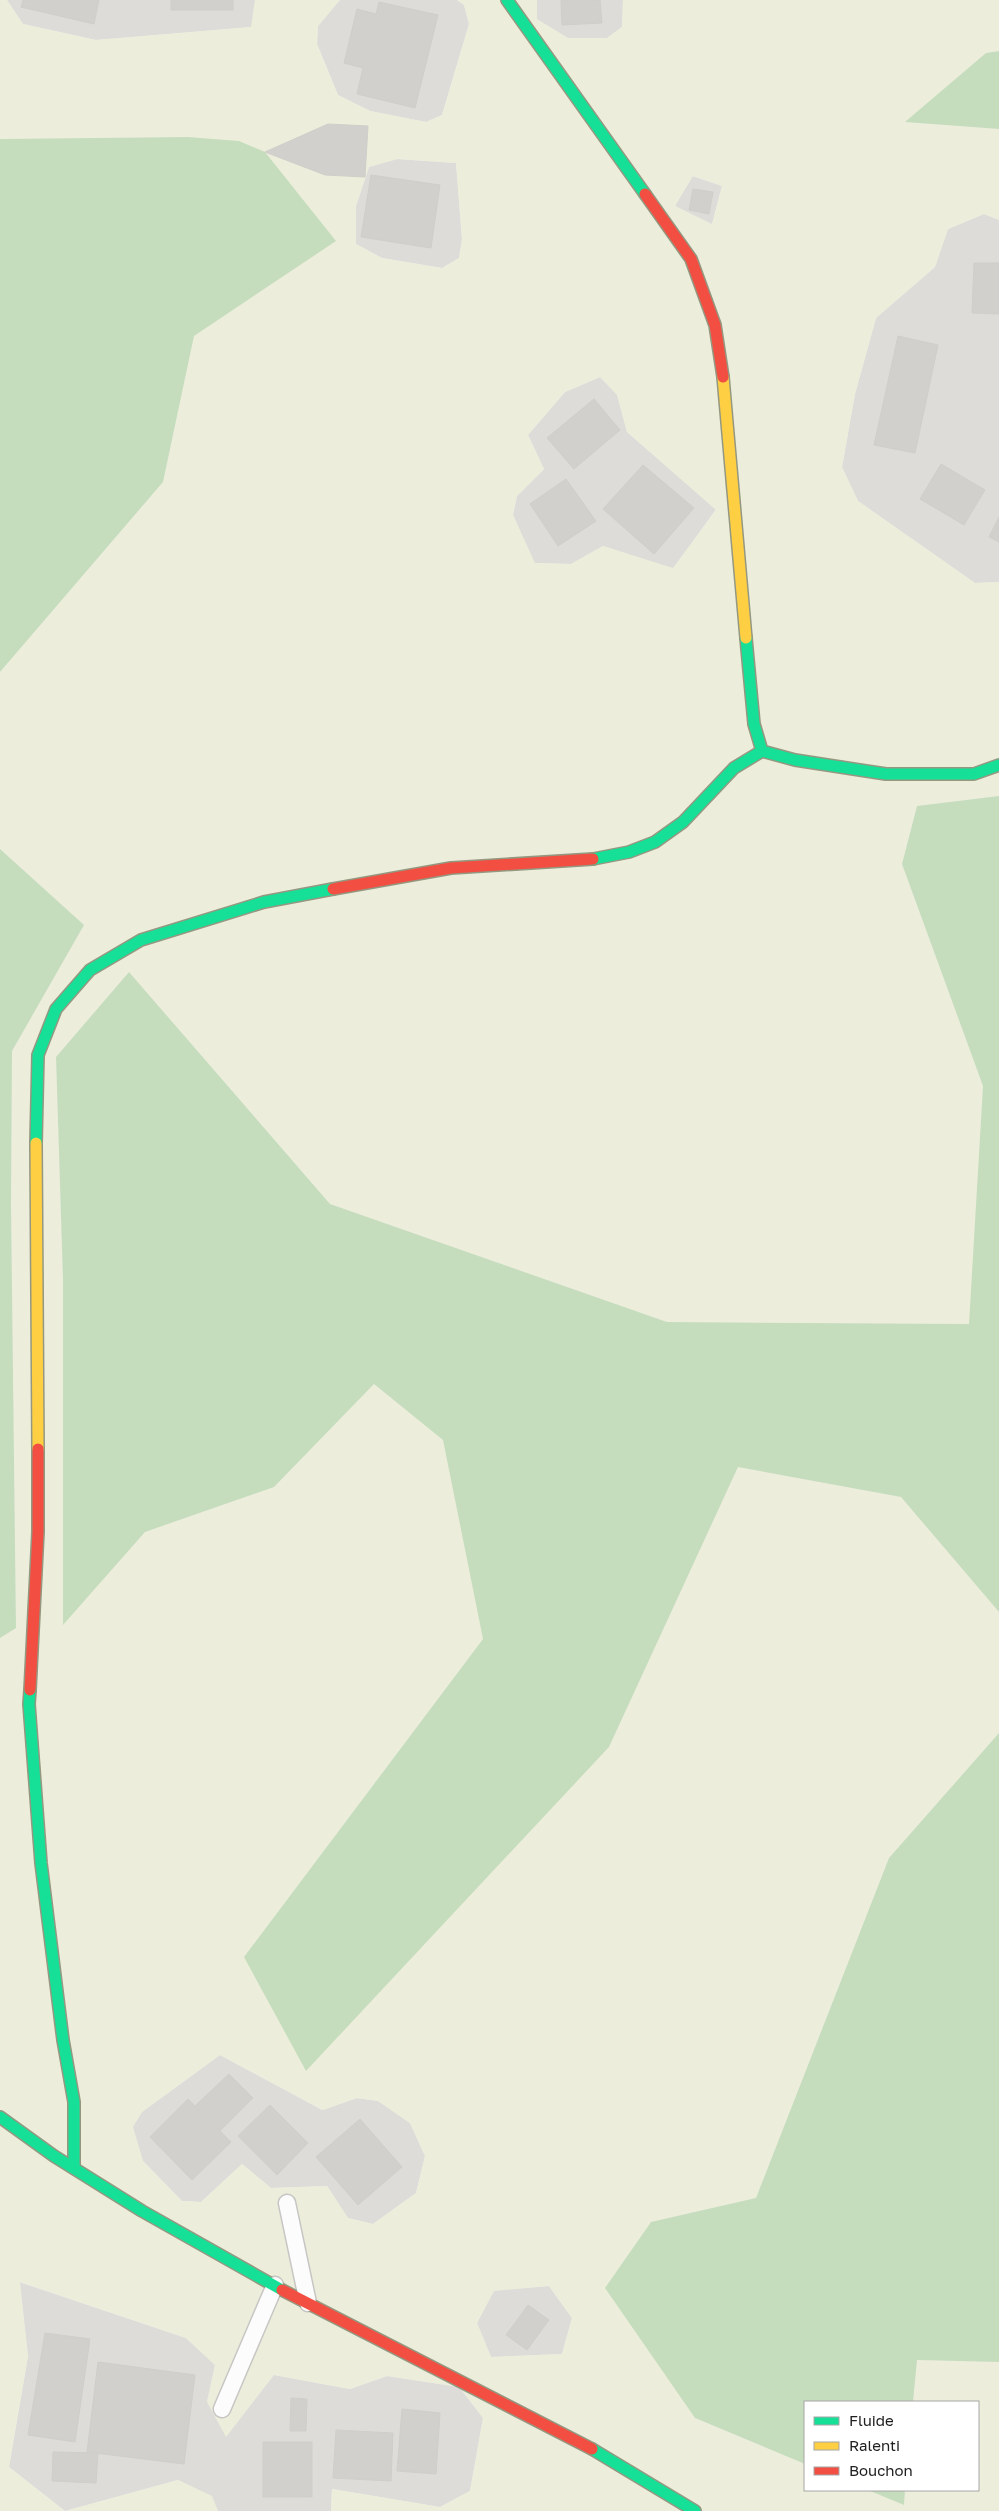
<svg xmlns="http://www.w3.org/2000/svg" width="999" height="2511" viewBox="0 0 999 2511" font-family="'Golos Text',sans-serif">
<style>
.residential{fill:#dddcd9}
.farmland{fill:#eceedb;fill-rule:evenodd}
.forest{fill:#c6ddbd}
.building{fill:#d2d0cd;stroke:#d1cec9}
.lines{fill:none;stroke-linecap:round;stroke-linejoin:round}
.lane-casing{stroke:#c7c6c4;stroke-width:19}
.fast-casing{stroke:#959880;stroke-width:14}
.slow-casing{stroke:#959880;stroke-width:14}
.jam-casing{stroke:#959880;stroke-width:14}
.lane{stroke:#fcfcfc;stroke-width:16}
.fast{stroke:#16e098;stroke-width:11}
.slow{stroke:#ffcf43;stroke-width:11}
.jam{stroke:#f24e42;stroke-width:11}
</style>
<rect width="100%" height="100%" fill="#eeece8"/>
<g class="residential">
<path d="M7 0H255L252 27 96 40 23 24Z"/>
<path d="M340 0H457L464 5 469 24 442 115 426 122 370 111 338 95 317 44 318 26Z"/>
<path d="M537 0H623L622 27 607 38H568L536 19Z"/>
<path d="M397 159 456 163 462 240 459 258 442 268 382 258 356 244V206L369 167Z"/>
<path d="M692 176 722 186 712 225 675 206Z"/>
<path d="M984 214 999 220V582L975 583 858 501 842 467 855 394 876 318 935 267 948 229Z"/>
<path d="M600 377 617 394 627 432 716 509 673 569 603 546 571 564 534 563 513 515 517 496 544 469 528 435 565 392Z"/>
<path d="M220 2055 322 2110 357 2098 378 2101 410 2123 425 2156 416 2193 373 2224 348 2218 327 2186 271 2188 242 2164 201 2202 182 2201 143 2161 132 2127 142 2112Z"/>
<path d="M19 2282 186 2338 215 2365 207 2402 274 2375 350 2389 387 2376 459 2387 483 2418 470 2491 440 2507 332 2489 331 2511H218L211 2496 178 2480 65 2511 9 2467 28 2356Z"/>
<path d="M549 2286 572 2318 562 2354 491 2357 477 2323 494 2290Z"/>
</g>
<path class="farmland" d="M0 0H7L23 24 96 40 251 27 255 0H340L318 26 317 44 338 95 370 111 426 122 442 115 469 24 464 5 457 0H537V19L568 38H607L622 27 623 0H999V51L986 53 906 122 999 129V220L984 214 948 229 935 267 876 318 855 394 842 467 858 501 975 583 999 582V796L917 806 902 864 983 1086 970 1324 667 1322 330 1204 129 972 56 1057 63 1280V1624L145 1532 274 1487 374 1384 443 1440 483 1639 244 1957 609 1747 738 1467 901 1497 999 1612V1733L889 1858 756 2198 651 2222 694 2418 805 2464V2490H868L903 2504 905 2490H978V2402H913L917 2360 999 2362V2511H331L332 2489 440 2507 470 2491 483 2418 460 2387 387 2376 350 2389 274 2375 226 2437 207 2402 215 2365 186 2338 20 2282 28 2356 9 2467 65 2511 178 2480 212 2496 218 2511H0V1638L16 1628 11 1204 12 1051 84 925 0 849V672L163 482 194 336 336 241 188 137 0 139ZM328 124 367 126 266 152V151ZM397 159 456 163 462 240 459 258 442 268 382 258 356 244V206L369 167ZM693 176 722 186 712 224 675 206ZM600 377 617 395 627 432 716 510 673 568 603 546 571 564 535 563 513 515 517 496 544 469 528 435 565 392ZM220 2055 323 2110 357 2098 378 2101 410 2123 425 2156 416 2193 373 2224 348 2218 327 2186 271 2188 242 2164 201 2202 182 2201 143 2161 133 2127 142 2112ZM549 2286 572 2318 562 2354 491 2357 477 2323 494 2291Z"/>
<g class="forest">
<path d="M999 51V129L905 122 986 53Z"/>
<path d="M188 137 239 141 265 152 336 241 194 336 163 482 0 672V139Z"/>
<path d="M999 796V1612L901 1497 738 1467 609 1747 306 2071 244 1957 483 1639 443 1440 374 1384 274 1487 145 1532 63 1625V1280L56 1057 129 972 330 1204 667 1322 969 1324 983 1086 902 864 917 806Z"/>
<path d="M0 849 84 925 12 1051 11 1204 16 1628 0 1638Z"/>
<path d="M999 1733V2362L917 2360 913 2402H805V2464L695 2418 605 2288 651 2222 756 2198 889 1858Z"/>
<path d="M868 2490H905L904 2505Z"/>
</g>
<g class="building">
<path d="M23 0H99L94 24 21 7Z"/>
<rect x="171" y="0" width="62" height="10"/>
<path d="M561 0H600L602 23 562 25Z"/>
<path d="M379 2 438 15 415 108 357 94 363 68 344 63 357 9 376 14Z"/>
<path d="M328 124 368 126 365 177 325 175 265 152Z"/>
<path d="M371 175 440 185 431 248 361 237Z"/>
<path d="M693 189 713 192 709 214 689 210Z"/>
<path d="M974 263H999V314L972 313Z"/>
<path d="M898 336 938 345 915 453 874 445Z"/>
<path d="M594 399 620 430 574 469 547 438Z"/>
<path d="M941 464 985 490 964 525 920 499Z"/>
<path d="M643 465 694 508 654 554 603 509Z"/>
<path d="M566 479 596 521 558 546 530 504Z"/>
<path d="M999 517V542L989 537Z"/>
<path d="M229 2074 253 2098 220 2131 195 2106Z"/>
<path d="M188 2099 231 2142 192 2180 150 2137Z"/>
<path d="M270 2105 308 2143 277 2175 238 2136Z"/>
<path d="M360 2119 402 2167 358 2205 316 2157Z"/>
<path d="M528 2305 549 2320 527 2350 506 2335Z"/>
<path d="M45 2333 90 2339 75 2442 28 2435Z"/>
<path d="M98 2362 195 2375 184 2464 87 2452Z"/>
<path d="M291 2398 307 2399 306 2431H290Z"/>
<path d="M402 2409 440 2413 436 2474 397 2471Z"/>
<path d="M336 2430 393 2433 391 2481 333 2478Z"/>
<rect x="263" y="2442" width="49" height="55"/>
<path d="M53 2452 98 2453 96 2483 52 2481Z"/>
</g>
<g class="lines">
<defs>
<g id="lane">
<path d="M287 2203 308 2303"/>
<path d="M222 2409 275 2285"/>
</g>
<g id="fast">
<path d="M507 0 645 194"/>
<path d="M746 638 754 724 762 751 795 760 886 774H974L999 765"/>
<path d="M593 859 629 852 655 842 683 822 734 768 762 751"/>
<path d="M36 1143 38 1055 56 1009 90 970 141 940 264 902 333 889"/>
<path d="M30 1690 29 1704 41 1863 63 2040 74 2102V2168"/>
<path d="M0 2117 54 2156 142 2211 282 2290"/>
<path d="M592 2449 695 2511"/>
</g>
<g id="slow">
<path d="M723 377 746 638"/>
<path d="M36 1143 38 1449"/>
</g>
<g id="jam">
<path d="M645 194 691 259 715 325 723 377"/>
<path d="M333 889 451 868 593 859"/>
<path d="M30 1690 38 1532V1449"/>
<path d="M282 2290 592 2449"/>
</g>
</defs>
<use href="#lane" class="lane-casing"/>
<use href="#fast" class="fast-casing"/>
<use href="#slow" class="slow-casing"/>
<use href="#jam" class="jam-casing"/>
<use href="#lane" class="lane"/>
<use href="#fast" class="fast"/>
<use href="#slow" class="slow"/>
<use href="#jam" class="jam"/>
</g>
<rect x="804" y="2401" width="175" height="90" fill="#ffffff" stroke="#a6a6a6"/>
<rect x="814" y="2417" width="25" height="8" fill="#16e098" stroke="#a6a6a6"/>
<text x="849" y="2426" font-size="15" fill="#202020">Fluide</text>
<rect x="814" y="2442" width="25" height="8" fill="#ffcf43" stroke="#a6a6a6"/>
<text x="849" y="2451" font-size="15" fill="#202020">Ralenti</text>
<rect x="814" y="2467" width="25" height="8" fill="#f24e42" stroke="#a6a6a6"/>
<text x="849" y="2476" font-size="15" fill="#202020">Bouchon</text>
</svg>
